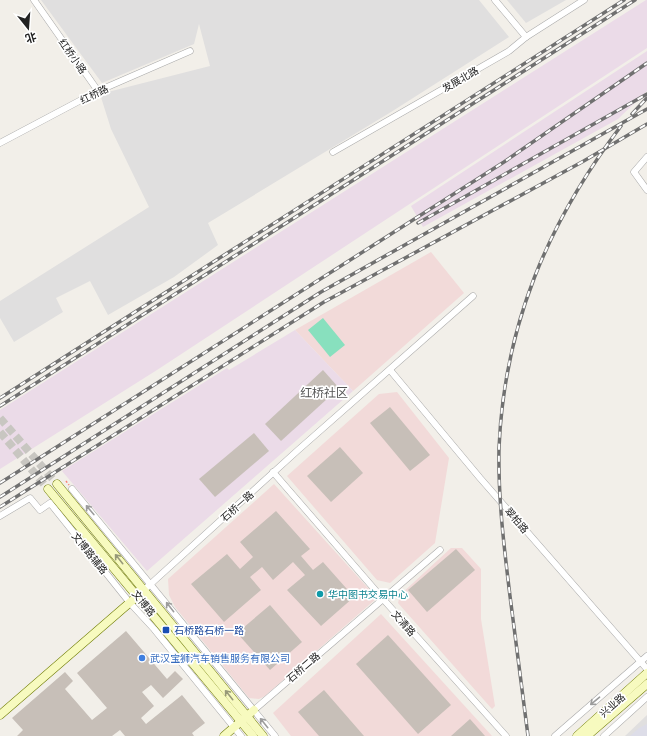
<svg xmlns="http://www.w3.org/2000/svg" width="647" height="736" viewBox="0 0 647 736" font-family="'Varela Round','Noto Sans SC',sans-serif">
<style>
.residential{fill:#e0dfdf}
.commercial{fill:#f2dad9}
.industrial{fill:#ebdbe8}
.pitch{fill:#88e0be}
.plaza{fill:#dddde8}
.building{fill:#c7bfb8}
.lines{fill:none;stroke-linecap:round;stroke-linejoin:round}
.secondary-tunnel{stroke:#c8c6c1;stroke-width:8;stroke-dasharray:8 4;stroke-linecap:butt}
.street-casing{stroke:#a9a9a9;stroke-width:7}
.secondary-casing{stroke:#707d05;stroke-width:9}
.path{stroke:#fa8072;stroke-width:1.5;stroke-dasharray:2 2;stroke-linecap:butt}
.street{stroke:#fff;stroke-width:6}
.secondary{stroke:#f7fabf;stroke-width:8}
.rail-casing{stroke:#707070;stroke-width:3.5}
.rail{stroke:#fff;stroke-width:2;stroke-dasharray:6;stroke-linecap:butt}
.oneway{stroke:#9c9c9c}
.oneway2{stroke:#979978}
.culture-dot{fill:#0f9aa8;stroke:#fff;stroke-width:1.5}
.transit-dot{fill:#1a4fb4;stroke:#fff;stroke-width:1.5}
.shop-dot{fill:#3f7fe0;stroke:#fff;stroke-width:1.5}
.labels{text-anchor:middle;stroke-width:3.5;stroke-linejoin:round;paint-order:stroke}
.street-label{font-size:10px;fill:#222;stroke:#fff}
.culture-label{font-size:10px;fill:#0d838f;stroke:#fff;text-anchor:start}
.transit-label{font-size:10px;fill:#164399;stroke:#fff;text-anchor:start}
.shop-label{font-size:10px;fill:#366cbe;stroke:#fff;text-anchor:start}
.quarter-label{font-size:12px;fill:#555;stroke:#fff}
</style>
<rect width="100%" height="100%" fill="#f2efe9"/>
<g class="residential">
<path d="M41 0H479L509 37 391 112 208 223 218 245 174 277 108 315 90 281 56 298 63 312 14 342 0 318V301L149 207 111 129 100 94 210 66 199 24 194 44 102 83Z"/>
<path d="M507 0H566L526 23Z"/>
<path d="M647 715V736H625Z"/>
</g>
<g class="commercial">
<path d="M431 252 464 293 353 391 295 330Z"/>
<path d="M397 392 449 458 435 543 390 583 377 580 287 476 379 394Z"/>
<path d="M274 484 377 598 265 696 259 699 249 698 175 607 169 595 168 579Z"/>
<path d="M451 548H462L481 569V619L495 706 492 709 398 603 400 595Z"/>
<path d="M381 614 492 736H291L273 713Z"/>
</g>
<g class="industrial">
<path d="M646 0H647V48L157 370 0 469V410Z"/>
<path d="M647 51V91L618 119 423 227 411 206Z"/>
<path d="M295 330 353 391 147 571 62 471 227 368 229 370Z"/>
</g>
<path class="pitch" d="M323 318 345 345 330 357 308 330Z"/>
<path class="plaza" d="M647 724V736H630L639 728Z"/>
<g class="building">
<path d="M323 370 339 388 281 441 265 424Z"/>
<path d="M390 407 430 455 410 471 370 423Z"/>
<path d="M254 433 269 451 215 497 199 479Z"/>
<path d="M340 447 363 473 331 502 307 476Z"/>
<path d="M276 511 310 549 301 556 313 570 323 562 354 597 321 626 287 590 305 575 293 562 273 580 262 567 250 577 261 590 224 622 191 584 227 554 240 569 253 557 240 542Z"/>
<path d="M456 549 475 570 427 612 408 590Z"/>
<path d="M270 605 302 642 270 670 237 633Z"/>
<path d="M126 631 167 679 175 671 183 679 163 698 151 685 142 692 154 706 141 718 146 724 182 695 205 723 192 733 194 736H125L120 730 112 736H17L23 730 12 718 65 672 73 681 65 689 92 720 107 708 77 673Z"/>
<path d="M388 635 451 705 418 734 356 664Z"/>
<path d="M324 690 364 736H319L298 712Z"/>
<path d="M470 719 485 736H451Z"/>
</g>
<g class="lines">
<g class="secondary-tunnel">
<path d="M0 418 57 484"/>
<path d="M0 432 48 489"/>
</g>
<defs>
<g id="street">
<path d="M34 0 98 91"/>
<path d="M495 0 526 37"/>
<path d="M0 143 98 91 190 51"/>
<path d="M333 152 509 51 526 37 584 0"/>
<path d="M647 157 634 172 647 190"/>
<path d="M390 370 480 478 647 669"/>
<path d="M273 472 383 599 506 736"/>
<path d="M72 489 275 736"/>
<path d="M0 516 30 498 40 510 50 503 130 603 154 629 241 736"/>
<path d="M144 590 297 451 473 296"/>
<path d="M254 710 440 550"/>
<path d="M555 736 647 656"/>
<path d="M604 736 647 697"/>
</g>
<g id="secondary">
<path d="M57 484 263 736"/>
<path d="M48 489 253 736"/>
<path d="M0 715 142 592"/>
<path d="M224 736 254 710"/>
<path d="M577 736 647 673"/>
<path d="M587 736 647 684"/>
</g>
</defs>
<use href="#street" class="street-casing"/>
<use href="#secondary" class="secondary-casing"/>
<path class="path" d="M66 481 69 485"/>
<use href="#street" class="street"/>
<use href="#secondary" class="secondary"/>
<defs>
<g id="rail">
<path d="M632 114 647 98"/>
<path d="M418 223 647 94"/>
<path d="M0 398 624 0"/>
<path d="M0 406 635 0"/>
<path d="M0 483 504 162 647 63"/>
<path d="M0 497 321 292 647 109"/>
<path d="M0 507 324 302 582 162 647 124"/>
<path d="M528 736C522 689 516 642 510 596 504 547 498 498 499 448 504 326 548 222 621 126"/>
</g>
</defs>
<use href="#rail" class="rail-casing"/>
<use href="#rail" class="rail"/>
</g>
<defs><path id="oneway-shaft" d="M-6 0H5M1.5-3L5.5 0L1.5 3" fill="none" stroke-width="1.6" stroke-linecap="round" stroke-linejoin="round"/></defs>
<g class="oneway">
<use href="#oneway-shaft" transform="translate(90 510) rotate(-130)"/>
<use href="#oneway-shaft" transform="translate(170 607) rotate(-128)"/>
<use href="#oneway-shaft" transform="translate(595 701) rotate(140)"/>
<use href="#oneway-shaft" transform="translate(264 723) rotate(-129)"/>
</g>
<g class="oneway2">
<use href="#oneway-shaft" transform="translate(119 559) rotate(-129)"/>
<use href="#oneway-shaft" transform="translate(229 695) rotate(-129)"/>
</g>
<circle class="culture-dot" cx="320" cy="594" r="4"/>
<rect class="transit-dot" x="162" y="626" width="8" height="8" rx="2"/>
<circle class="shop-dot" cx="142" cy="658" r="4"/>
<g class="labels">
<g class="street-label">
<text transform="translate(73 56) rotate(55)" y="4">红桥小路</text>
<text transform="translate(460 79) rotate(-30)" y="4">发展北路</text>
<text transform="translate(94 94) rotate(-26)" y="4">红桥路</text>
<text transform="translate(237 506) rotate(-42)" y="4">石桥一路</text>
<text transform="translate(517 520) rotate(49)" y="4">翠柏路</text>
<text transform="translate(90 553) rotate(51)" y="4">文博路辅路</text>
<text transform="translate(144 603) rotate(51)" y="4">文博路</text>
<text transform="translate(404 623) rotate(48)" y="4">文清路</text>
<text transform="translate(303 667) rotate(-41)" y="4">石桥二路</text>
<text transform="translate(612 705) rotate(-42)" y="4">兴业路</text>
</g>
<g class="culture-label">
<text x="328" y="598">华中图书交易中心</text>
</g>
<g class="transit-label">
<text x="174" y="634">石桥路石桥一路</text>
</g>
<g class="shop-label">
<text x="150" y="662">武汉宝狮汽车销售服务有限公司</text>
</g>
<g class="quarter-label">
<text x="324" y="397">红桥社区</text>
</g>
</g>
<g transform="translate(28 28) rotate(163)" stroke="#ffffff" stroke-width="3" paint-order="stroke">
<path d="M0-3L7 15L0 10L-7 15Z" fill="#222222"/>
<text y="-6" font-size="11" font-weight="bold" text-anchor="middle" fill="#222222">北</text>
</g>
</svg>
